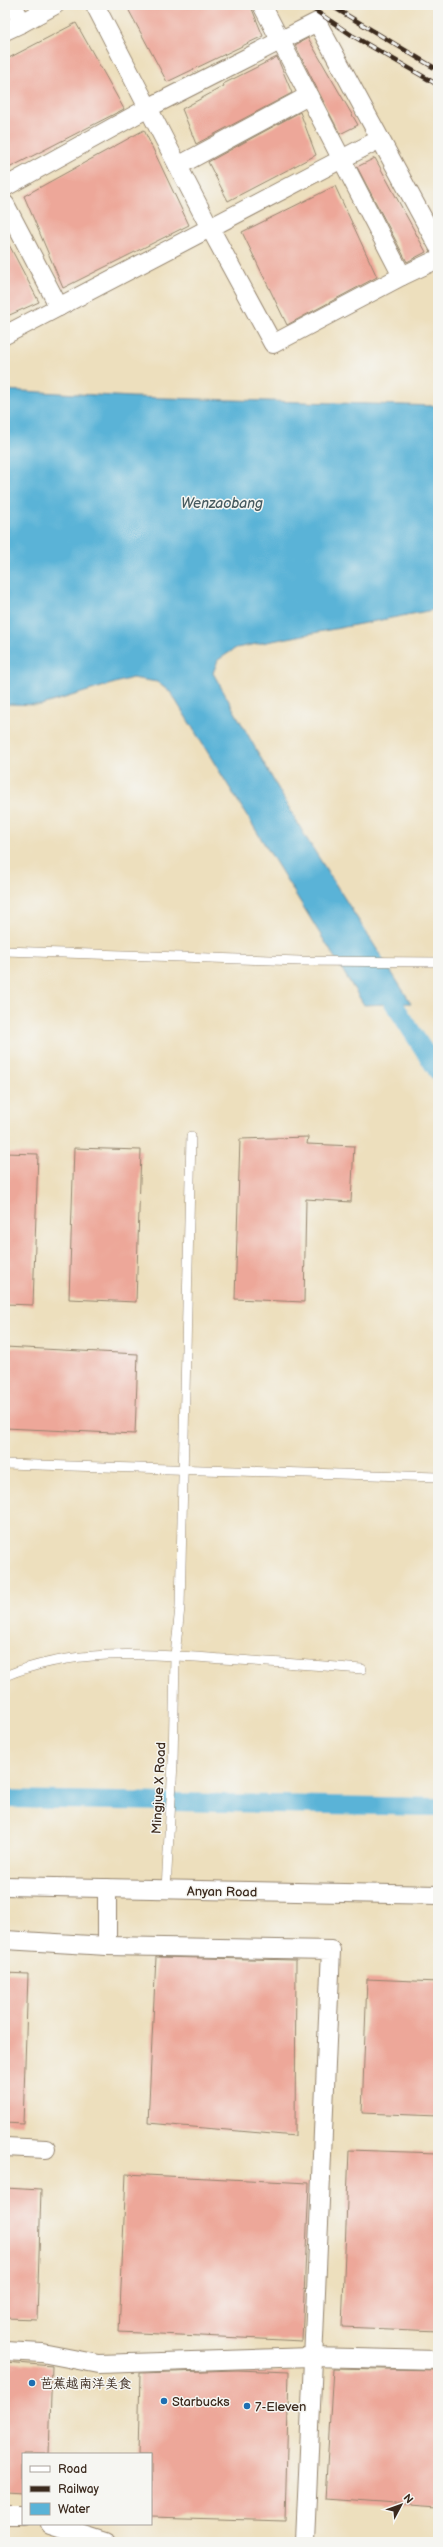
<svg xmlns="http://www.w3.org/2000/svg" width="443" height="2547" viewBox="0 0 443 2547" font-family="'Balsamiq Sans','LXGW WenKai TC',sans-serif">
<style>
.water{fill:#5ab3d7;stroke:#4a6e7a}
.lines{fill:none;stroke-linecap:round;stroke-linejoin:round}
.canal{stroke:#5ab3d7;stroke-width:18}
.building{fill:#eda799}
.service-casing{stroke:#94846e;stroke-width:10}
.minor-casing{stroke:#94846e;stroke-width:20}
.service{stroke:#fff;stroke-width:9}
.minor{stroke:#fff;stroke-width:18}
.rail-casing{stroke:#3b2a1e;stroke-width:4.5}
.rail{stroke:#f6f6f2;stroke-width:3;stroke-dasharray:9;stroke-linecap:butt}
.poi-dot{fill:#1f6fb2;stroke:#f6f6f2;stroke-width:1.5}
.labels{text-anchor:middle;stroke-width:3;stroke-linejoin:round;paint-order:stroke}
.street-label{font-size:13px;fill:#3b2a1e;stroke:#f6f6f2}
.poi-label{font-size:13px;fill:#3b2a1e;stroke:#f6f6f2;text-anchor:start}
.water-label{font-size:14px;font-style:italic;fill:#465a5f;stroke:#f6f6f2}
</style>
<rect width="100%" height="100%" fill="#f6f6f2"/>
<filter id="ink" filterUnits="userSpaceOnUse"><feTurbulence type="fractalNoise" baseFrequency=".025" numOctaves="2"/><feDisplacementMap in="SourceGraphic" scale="8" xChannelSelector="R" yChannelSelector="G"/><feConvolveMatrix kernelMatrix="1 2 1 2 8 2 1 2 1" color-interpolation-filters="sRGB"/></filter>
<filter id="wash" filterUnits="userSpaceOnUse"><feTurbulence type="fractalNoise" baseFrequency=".012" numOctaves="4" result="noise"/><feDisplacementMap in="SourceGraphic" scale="16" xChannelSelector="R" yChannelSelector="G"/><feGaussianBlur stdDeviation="0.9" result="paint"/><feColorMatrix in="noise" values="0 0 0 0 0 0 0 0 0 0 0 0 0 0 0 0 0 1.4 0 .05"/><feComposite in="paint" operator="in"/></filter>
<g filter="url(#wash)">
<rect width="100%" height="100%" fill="#eddfbd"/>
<path class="water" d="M5 390 132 397 438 406V609L236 648 218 660 213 673 305 836 411 1003 364 1005 171 693 157 682 132 678 41 705 5 704Z"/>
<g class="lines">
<g class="canal">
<path d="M381 984 438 1072"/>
<path d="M5 1799 438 1807"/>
</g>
</g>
<g id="blocks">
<g class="building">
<path d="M126 5H246L252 9 263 36 167 82Z"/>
<path d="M76 23 124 109 5 170V60Z"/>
<path d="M308 38 358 125 340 134 295 45Z"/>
<path d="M277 57 292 93 196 144 182 109 224 86 223 84Z"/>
<path d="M300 112 316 155 228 201 208 162Z"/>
<path d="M144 130 189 225 63 288 24 196Z"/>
<path d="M375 158 426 252 407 262 357 167Z"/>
<path d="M335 186 377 277 287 325 242 232Z"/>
<path d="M5 237 39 302 5 317Z"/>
<path d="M308 1137 307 1144 354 1146 351 1202 306 1199 304 1302 235 1299 240 1139Z"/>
<path d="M74 1148 141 1150 136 1302 69 1299Z"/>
<path d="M5 1153 38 1154 33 1305 5 1304Z"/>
<path d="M5 1347 138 1354 135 1434 5 1428Z"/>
<path d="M156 1957 296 1960 295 2136 148 2123Z"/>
<path d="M5 1973 28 1974 23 2124 5 2123Z"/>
<path d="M367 1979 438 1982V2116L362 2113Z"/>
<path d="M349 2150 438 2153V2331L342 2327Z"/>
<path d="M126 2174 309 2183 302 2341 119 2332Z"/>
<path d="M5 2188 41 2190 37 2319 5 2318Z"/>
<path d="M5 2362 52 2366 49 2454H23V2493L5 2492Z"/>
<path d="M333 2368 438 2370V2507L325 2499Z"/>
<path d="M237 2370 289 2372 285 2521 151 2517V2454H138L140 2373Z"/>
</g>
</g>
</g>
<g filter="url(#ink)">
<use href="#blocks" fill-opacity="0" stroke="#94846e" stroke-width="1"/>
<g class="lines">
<defs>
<g id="service">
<path d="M5 951 300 961 438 962"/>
<path d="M5 1464 438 1477"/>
<path d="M5 1676C74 1647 150 1654 223 1659 269 1662 316 1665 362 1669"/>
<path d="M166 1889 173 1763 175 1656 180 1607 191 1136"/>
</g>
<g id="minor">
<path d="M13 5 22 23 55 5"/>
<path d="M95 5 210 228 273 344 402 276 262 5"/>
<path d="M5 31 22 23"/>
<path d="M178 166 308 96"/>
<path d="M5 187 148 108 317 22 438 246"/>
<path d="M5 204 59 307"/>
<path d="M402 276 438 259"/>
<path d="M5 335 380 139"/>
<path d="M5 1886 438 1895"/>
<path d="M5 1940 107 1946V1888"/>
<path d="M107 1946 331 1950 305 2542"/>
<path d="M5 2147 46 2149"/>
<path d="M5 2351 42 2353 99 2364 311 2357 438 2360"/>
<path d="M5 2516H23"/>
<path d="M50 2524 106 2542"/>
</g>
</defs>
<use href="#service" class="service-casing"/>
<use href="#minor" class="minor-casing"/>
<use href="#service" class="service"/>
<use href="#minor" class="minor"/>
<defs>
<g id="rail">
<path d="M307 5 353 36 438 85"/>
<path d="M330 5 438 70"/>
</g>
</defs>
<use href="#rail" class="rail-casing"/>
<use href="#rail" class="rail"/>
</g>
</g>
<g class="poi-dot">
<circle cx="32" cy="2383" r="4"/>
<circle cx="164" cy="2401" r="4"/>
<circle cx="247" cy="2406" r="4"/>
</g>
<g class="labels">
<g class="street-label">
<text transform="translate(158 1788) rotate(-87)" y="5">Mingjue X Road</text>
<text transform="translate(222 1891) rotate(1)" y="5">Anyan Road</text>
</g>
<g class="poi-label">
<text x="40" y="2388">芭蕉越南洋美食</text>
<text x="172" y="2406">Starbucks</text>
<text x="255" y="2411">7-Eleven</text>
</g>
<g class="water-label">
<text x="222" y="508">Wenzaobang</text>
</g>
</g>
<rect width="443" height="2547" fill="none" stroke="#f6f6f2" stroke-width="20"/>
<rect x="22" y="2453" width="130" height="72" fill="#f6f6f2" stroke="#aba49d"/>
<rect x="30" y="2466" width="20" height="6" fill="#ffffff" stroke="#aba49d"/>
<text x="58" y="2473" font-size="12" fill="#3b2a1e">Road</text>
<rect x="30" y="2486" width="20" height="6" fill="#3b2a1e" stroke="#aba49d"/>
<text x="58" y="2493" font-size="12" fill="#3b2a1e">Railway</text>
<rect x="30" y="2503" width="20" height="12" fill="#5ab3d7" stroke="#aba49d"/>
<text x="58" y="2513" font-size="12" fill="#3b2a1e">Water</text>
<g transform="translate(401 2505) rotate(49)" stroke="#f6f6f2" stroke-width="3" paint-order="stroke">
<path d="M0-3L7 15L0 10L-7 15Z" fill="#3b2a1e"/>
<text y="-6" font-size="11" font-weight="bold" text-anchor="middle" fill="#3b2a1e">N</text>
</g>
</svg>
